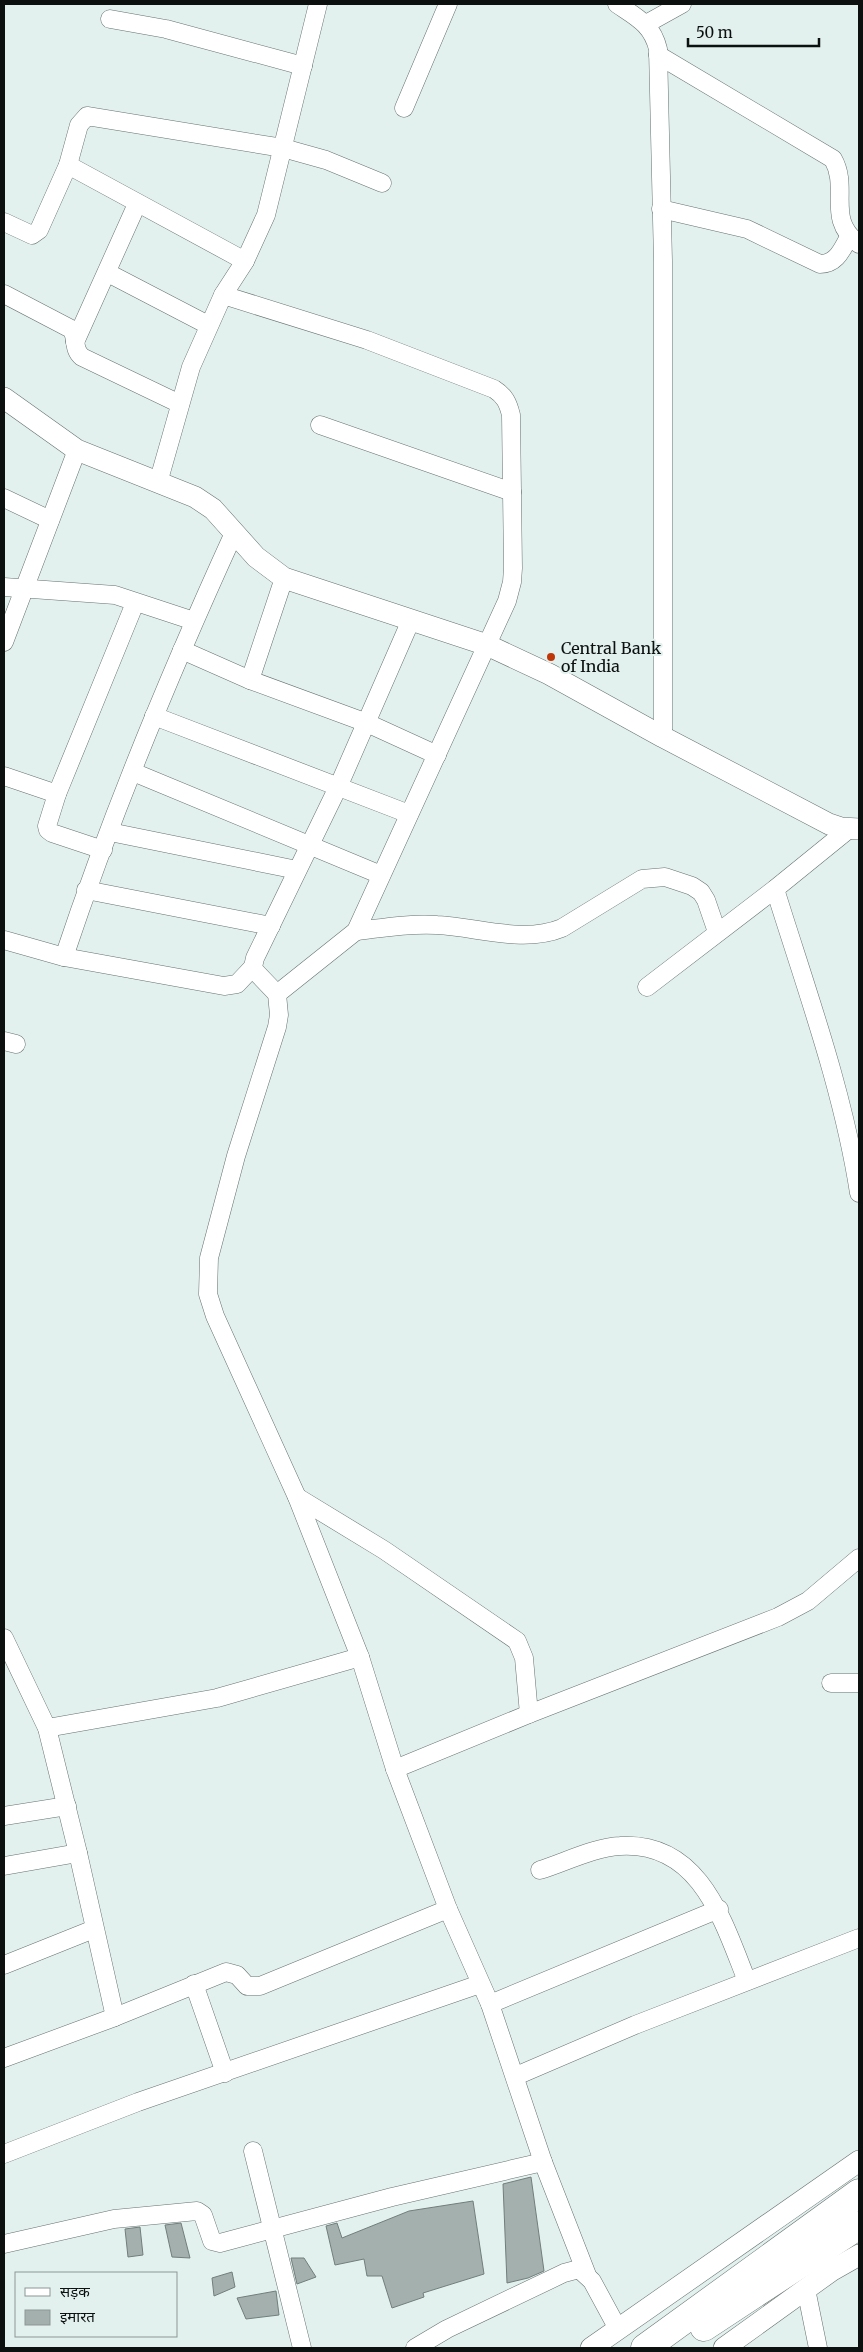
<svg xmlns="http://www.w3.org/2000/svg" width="863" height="2352" viewBox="0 0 863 2352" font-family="Merriweather,'Noto Sans Devanagari',serif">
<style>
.building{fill:#a3b0ae;stroke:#727e7c}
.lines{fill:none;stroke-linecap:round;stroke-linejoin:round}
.minor-casing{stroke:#667271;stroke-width:19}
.tertiary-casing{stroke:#667271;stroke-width:22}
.primary-casing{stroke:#667271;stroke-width:29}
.minor{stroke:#fff;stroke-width:18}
.tertiary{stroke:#fff;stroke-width:21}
.primary{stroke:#fff;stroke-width:28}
.poi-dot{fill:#bf3607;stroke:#e2f0ee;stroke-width:2}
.labels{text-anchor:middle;stroke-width:4;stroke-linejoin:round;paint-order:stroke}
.poi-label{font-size:16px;fill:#0c1110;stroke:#e2f0ee;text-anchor:start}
</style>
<rect width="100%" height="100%" fill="#e2f0ee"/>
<g class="building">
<path d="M531 2177 544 2271 528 2278 507 2283 503 2184Z"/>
<path d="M473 2201 484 2274 423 2293 424 2297 392 2308 382 2276H367L364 2259 335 2265 326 2226 337 2223 342 2238 409 2211Z"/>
<path d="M181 2223 190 2258 172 2257 165 2225Z"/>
<path d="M140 2227 143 2255 128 2257 125 2229Z"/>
<path d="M291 2258H304L316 2277 297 2284Z"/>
<path d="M232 2272 235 2287 214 2296 212 2278Z"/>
<path d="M276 2291 279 2315 246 2319 237 2298Z"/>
</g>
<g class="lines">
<defs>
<g id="minor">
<path d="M617 4C636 17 652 24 658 49L663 261V737"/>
<path d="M110 19 166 29 303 66"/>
<path d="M646 24 682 4"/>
<path d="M658 55 833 159C850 189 825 219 859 244"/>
<path d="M404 108 448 4"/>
<path d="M68 165 245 261"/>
<path d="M661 209 747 229 820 264C837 264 842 249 849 237"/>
<path d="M4 222 32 235 39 230 68 165 79 125 87 116 283 148 326 160 382 183"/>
<path d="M108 273 208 325"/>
<path d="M4 294 71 329C78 338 72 349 82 357L180 404"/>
<path d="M223 295 245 261 266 215 318 4"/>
<path d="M75 342 137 204"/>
<path d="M320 425 512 492"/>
<path d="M158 483 191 367 223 295 367 340 494 389C505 396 508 403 511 415L513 568 512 582 507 601 356 931 277 994"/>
<path d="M4 498 50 520"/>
<path d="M4 587 115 595 194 621"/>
<path d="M411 620 339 785 255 958 253 967 255 971 277 994 279 1015 277 1027 236 1156 209 1258 208 1294 215 1316 297 1497 360 1657 395 1769 448 1909 490 2004 543 2162 587 2275"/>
<path d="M4 642 77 450"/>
<path d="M182 650 250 680 367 723 437 755"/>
<path d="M250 680 284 578"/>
<path d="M154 716 409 814"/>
<path d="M133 772 381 875"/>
<path d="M4 776 57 794"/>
<path d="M110 832 297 870"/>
<path d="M103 850 52 833 48 830 47 826 57 794 135 603"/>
<path d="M775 889C806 989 843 1089 859 1193"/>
<path d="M86 890 271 926"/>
<path d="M356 931C382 928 410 923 437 925 478 927 523 944 562 928L642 879 665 877 692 886 701 892 706 900 717 932"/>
<path d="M4 940 64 957 224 986 237 984 253 967"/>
<path d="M64 957C112 813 171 671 234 533"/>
<path d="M647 987 775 889 849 829"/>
<path d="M4 1041 16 1044"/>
<path d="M297 1497 384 1550 517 1641 524 1658 529 1714"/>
<path d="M4 1638 47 1728 78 1853 115 2017"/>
<path d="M831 1683H859"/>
<path d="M47 1728 217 1698 360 1657"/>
<path d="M395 1769 529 1714 778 1617 808 1601 859 1558"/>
<path d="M4 1816 67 1806"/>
<path d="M4 1866 78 1853"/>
<path d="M540 1870C563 1863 595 1847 620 1846 700 1841 723 1921 747 1981"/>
<path d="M4 1965 94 1929"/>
<path d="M194 1984 225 2073"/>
<path d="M490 2004 719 1909"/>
<path d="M4 2058 115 2017 226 1972 237 1975 247 1986H260L448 1909"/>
<path d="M516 2076 635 2025 859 1938"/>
<path d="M253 2151 302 2348"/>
<path d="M4 2154 138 2102 480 1984"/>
<path d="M4 2244 114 2219 197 2211 203 2215 212 2241 220 2243 392 2197 543 2162"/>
<path d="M806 2289 818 2348"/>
<path d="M415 2348 447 2329 564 2273 579 2269 592 2281 618 2329"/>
</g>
<g id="tertiary">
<path d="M4 398 77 450 195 497 213 509 256 557 284 578 487 645 549 674 663 737 829 824 841 828 859 829"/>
<path d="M591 2348 859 2161"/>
<path d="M724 2348 831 2271 859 2255"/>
</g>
<g id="primary">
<path d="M704 2327 859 2225"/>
<path d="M645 2348 859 2193"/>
</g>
</defs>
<use href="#minor" class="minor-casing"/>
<use href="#tertiary" class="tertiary-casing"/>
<use href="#primary" class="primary-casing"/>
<use href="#minor" class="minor"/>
<use href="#tertiary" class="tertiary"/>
<use href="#primary" class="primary"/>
</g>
<circle class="poi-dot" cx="551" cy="657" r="5"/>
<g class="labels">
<g class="poi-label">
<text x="561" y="654">Central Bank<tspan x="561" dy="18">of India</tspan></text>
</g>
</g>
<rect width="863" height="2352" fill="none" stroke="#0c1110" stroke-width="10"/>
<rect x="15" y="2272" width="162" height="65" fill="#e2f0ee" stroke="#8c9795"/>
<rect x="25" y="2288" width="25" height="8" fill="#ffffff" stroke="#8c9795"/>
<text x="60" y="2297" font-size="15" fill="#0c1110">सड़क</text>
<rect x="25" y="2310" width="25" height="15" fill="#a3b0ae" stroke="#8c9795"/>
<text x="60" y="2322" font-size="15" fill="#0c1110">इमारत</text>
<path d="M688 38v8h131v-8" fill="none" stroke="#0c1110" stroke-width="2.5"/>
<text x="696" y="38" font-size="15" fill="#0c1110" stroke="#e2f0ee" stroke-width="4" paint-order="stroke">50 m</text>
</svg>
